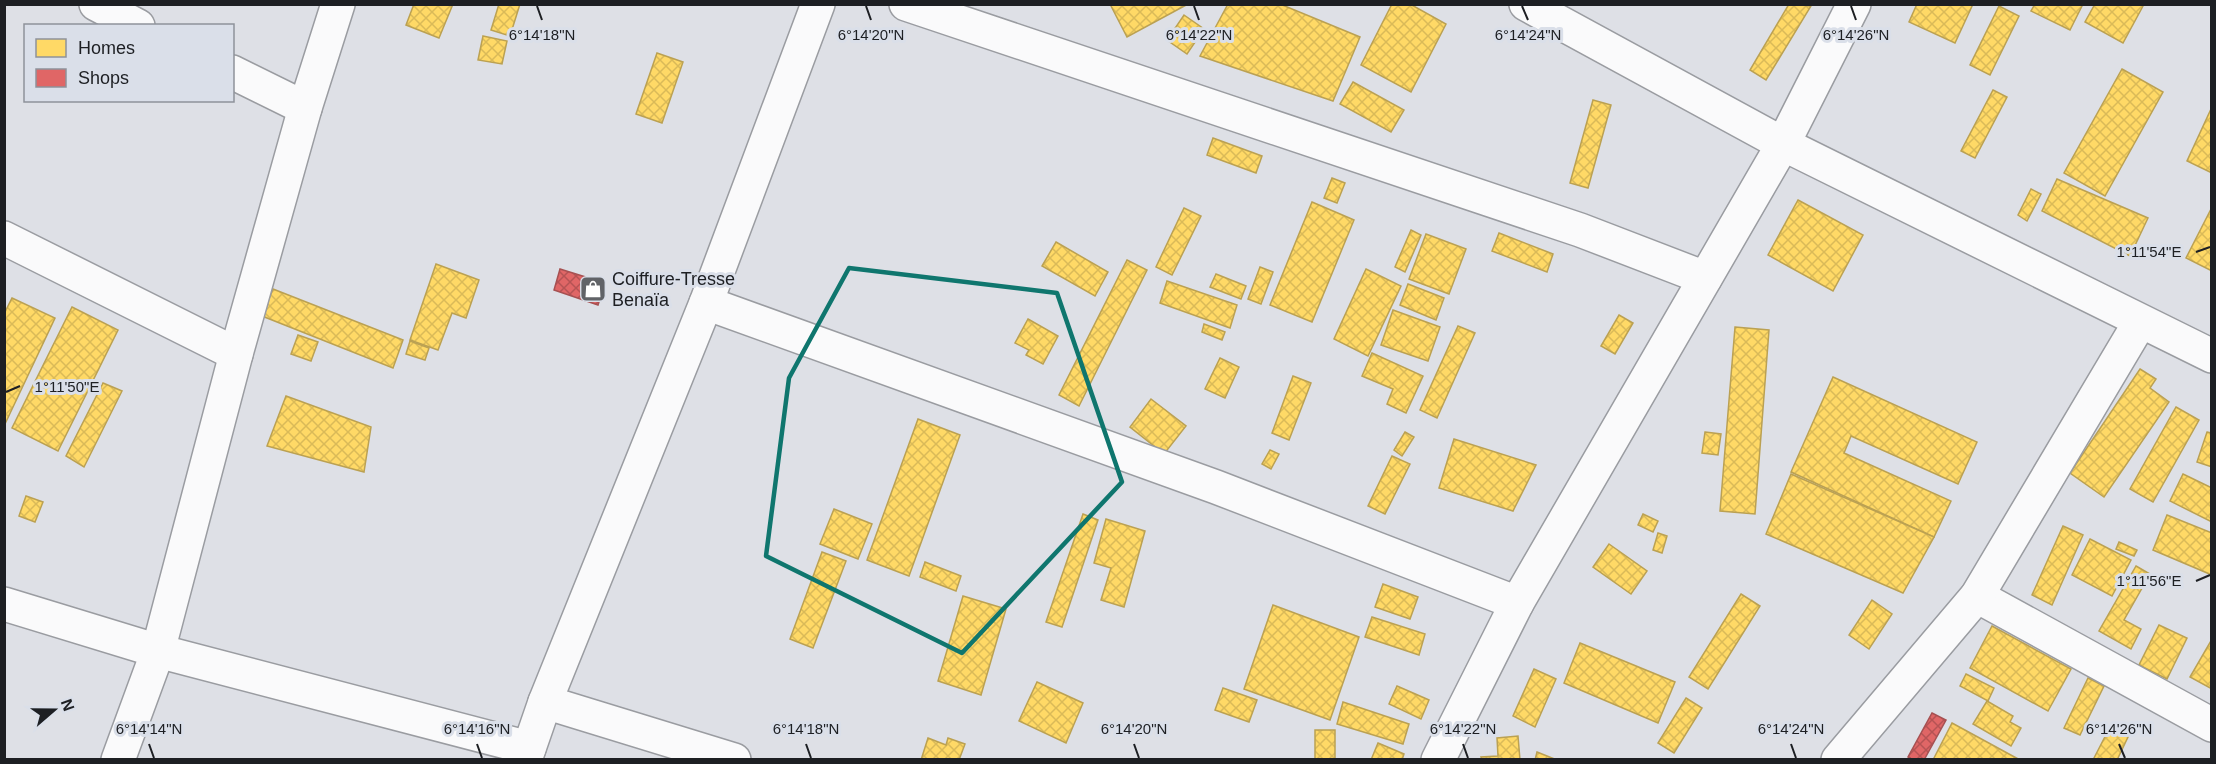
<svg xmlns="http://www.w3.org/2000/svg" width="2216" height="764" viewBox="0 0 2216 764" font-family="Arial,sans-serif">
<style>
.homes{fill:url(#homes-cross-hatch);stroke:#bba152;stroke-width:1.5}
.shops{fill:url(#shops-cross-hatch);stroke:#a65152;stroke-width:1.5}
.lines{fill:none;stroke-linecap:round;stroke-linejoin:round}
.street-casing{stroke:#9a9ca1;stroke-width:36}
.street{stroke:#fafafb;stroke-width:33}
.marked{fill:none;stroke:#0f766e;stroke-width:4.5;stroke-linejoin:round}
.ticks{fill:none;stroke:#1d1f23;stroke-width:2}
.labels{text-anchor:middle;stroke-width:6;stroke-linejoin:round;paint-order:stroke}
.poi-label{font-size:18px;fill:#1d1f23;stroke:#dadfe9;text-anchor:start}
.ticks-label{font-size:15px;text-anchor:middle;fill:#1d1f23;stroke:#dadfe9;stroke-width:6;stroke-linejoin:round;paint-order:stroke}
</style>
<defs>
<pattern id="homes-cross-hatch" width="8" height="8" patternUnits="userSpaceOnUse" patternTransform="scale(1.5)"><rect width="8" height="8" fill="#ffd966"/><path d="M0 0l8 8M0 8l8-8" fill="none" stroke="#daba58"/></pattern>
<pattern id="shops-cross-hatch" width="8" height="8" patternUnits="userSpaceOnUse" patternTransform="scale(1.5)"><rect width="8" height="8" fill="#e06666"/><path d="M0 0l8 8M0 8l8-8" fill="none" stroke="#b55354"/></pattern>
</defs>
<rect width="100%" height="100%" fill="#dee0e6"/>
<g class="homes">
<path d="M414 4H453L439 38 406 25Z"/>
<path d="M499 4H520L510 36 491 30Z"/>
<path d="M1110 4H1188L1127 37Z"/>
<path d="M1228 4H1280L1360 37 1333 101 1200 56Z"/>
<path d="M1392 4H1410L1446 24 1411 92 1361 65Z"/>
<path d="M1789 4 1811 6 1766 80 1750 70Z"/>
<path d="M1917 4H1973L1955 43 1909 22Z"/>
<path d="M2035 4H2083L2070 30 2031 11Z"/>
<path d="M2095 4H2140L2143 6 2123 43 2085 22Z"/>
<path d="M1999 6 2019 16 1990 75 1970 65Z"/>
<path d="M1184 15 1204 29 1187 54 1167 40Z"/>
<path d="M483 36 507 41 502 64 478 60Z"/>
<path d="M657 53 683 62 662 123 636 114Z"/>
<path d="M2122 69 2163 92 2105 196 2064 173Z"/>
<path d="M1353 82 1404 110 1391 132 1340 104Z"/>
<path d="M1993 90 2007 97 1975 158 1961 151Z"/>
<path d="M1593 100 1611 105 1588 188 1570 183Z"/>
<path d="M2211 109H2212V173L2187 161Z"/>
<path d="M1213 138 1262 156 1256 173 1207 155Z"/>
<path d="M1332 178 1345 183 1337 203 1324 198Z"/>
<path d="M2057 179 2148 218 2130 256 2042 211Z"/>
<path d="M2031 189 2041 194 2027 221 2018 215Z"/>
<path d="M1798 200 1863 235 1833 291 1768 255Z"/>
<path d="M1312 202 1354 220 1312 322 1270 305Z"/>
<path d="M2212 207V271L2186 258Z"/>
<path d="M1184 208 1201 216 1172 275 1156 267Z"/>
<path d="M1411 230 1421 235 1405 272 1395 267Z"/>
<path d="M1499 233 1553 254 1547 272 1492 251Z"/>
<path d="M1426 234 1466 249 1449 294 1409 279Z"/>
<path d="M1056 242 1108 272 1095 296 1042 266Z"/>
<path d="M1127 260 1147 270 1079 406 1059 395Z"/>
<path d="M436 264 479 280 466 318 452 313 438 350 410 340Z"/>
<path d="M1260 267 1273 272 1261 304 1248 299Z"/>
<path d="M1366 269 1401 286 1368 356 1334 339Z"/>
<path d="M1216 274 1246 286 1241 299 1210 287Z"/>
<path d="M1167 281 1237 305 1230 328 1160 303Z"/>
<path d="M1408 284 1444 298 1436 320 1400 305Z"/>
<path d="M273 289 403 340 393 368 262 316Z"/>
<path d="M12 298 55 318 5 424 4 314Z"/>
<path d="M72 307 118 330 58 451 12 428Z"/>
<path d="M1393 310 1440 327 1428 361 1381 345Z"/>
<path d="M1619 315 1633 323 1615 354 1601 346Z"/>
<path d="M1028 319 1058 336 1043 364 1026 355 1029 350 1015 343Z"/>
<path d="M1204 324 1225 332 1222 340 1202 332Z"/>
<path d="M1458 326 1475 333 1437 418 1420 410Z"/>
<path d="M1735 327 1769 330 1755 514 1720 511Z"/>
<path d="M298 335 318 342 311 361 291 354Z"/>
<path d="M410 341 429 348 425 360 406 354Z"/>
<path d="M1372 353 1423 376 1406 413 1387 404 1393 389 1362 376Z"/>
<path d="M1220 358 1239 367 1225 398 1205 389Z"/>
<path d="M2140 369 2156 379 2150 388 2169 402 2104 497 2070 473Z"/>
<path d="M1293 376 1311 383 1289 440 1272 433Z"/>
<path d="M1833 377 1977 442 1958 484 1851 436 1844 453 1951 501 1934 537 1791 472Z"/>
<path d="M103 383 122 391 84 467 66 456Z"/>
<path d="M286 396 371 427 364 472 267 446Z"/>
<path d="M1151 399 1186 426 1164 454 1130 427Z"/>
<path d="M2176 407 2199 420 2153 502 2130 489Z"/>
<path d="M918 419 960 435 909 576 867 560Z"/>
<path d="M1405 432 1414 437 1402 456 1394 450Z"/>
<path d="M1705 432 1721 434 1718 455 1702 453Z"/>
<path d="M2207 432 2212 433V467L2197 462Z"/>
<path d="M1454 439 1536 465 1513 511 1439 488Z"/>
<path d="M1270 450 1279 454 1271 469 1262 464Z"/>
<path d="M1392 456 1410 464 1385 514 1368 506Z"/>
<path d="M1791 474 1934 537 1903 593 1766 534Z"/>
<path d="M2183 474 2212 488V522L2170 501Z"/>
<path d="M26 496 43 502 35 522 19 516Z"/>
<path d="M834 509 872 524 858 559 820 544Z"/>
<path d="M1083 514 1098 520 1062 627 1046 622Z"/>
<path d="M1643 514 1658 521 1653 532 1638 525Z"/>
<path d="M2167 515 2212 533V575L2153 550Z"/>
<path d="M1106 519 1145 531 1124 607 1101 600 1111 568 1094 563Z"/>
<path d="M2063 526 2083 535 2052 605 2032 595Z"/>
<path d="M1658 533 1667 536 1662 553 1653 550Z"/>
<path d="M2090 539 2131 560 2112 596 2072 575Z"/>
<path d="M2119 542 2137 550 2134 556 2116 549Z"/>
<path d="M1609 544 1647 571 1631 594 1593 567Z"/>
<path d="M822 552 846 561 813 648 790 639Z"/>
<path d="M925 562 961 576 956 591 920 577Z"/>
<path d="M2136 566 2150 574 2124 620 2141 629 2131 649 2099 631Z"/>
<path d="M1383 584 1418 597 1410 619 1375 607Z"/>
<path d="M1741 594 1760 606 1708 689 1689 677Z"/>
<path d="M963 596 1006 609 981 695 938 681Z"/>
<path d="M1872 600 1892 614 1869 649 1849 635Z"/>
<path d="M1273 605 1359 637 1330 720 1244 689Z"/>
<path d="M1372 617 1425 634 1419 655 1365 637Z"/>
<path d="M2159 625 2187 638 2167 679 2139 665Z"/>
<path d="M1992 626 2071 669 2048 711 1970 668Z"/>
<path d="M2212 639V689L2190 677Z"/>
<path d="M1580 643 1675 682 1658 723 1564 683Z"/>
<path d="M1534 669 1556 679 1535 727 1513 716Z"/>
<path d="M1966 674 1994 688 1988 701 1960 686Z"/>
<path d="M2088 678 2104 686 2080 735 2064 728Z"/>
<path d="M1037 682 1083 703 1066 743 1019 721Z"/>
<path d="M1397 686 1429 700 1421 719 1389 704Z"/>
<path d="M1223 688 1257 700 1249 722 1215 710Z"/>
<path d="M1686 698 1702 708 1674 753 1658 743Z"/>
<path d="M1987 701 2013 716 2010 722 2021 728 2011 746 1973 724Z"/>
<path d="M1343 702 1409 724 1403 744 1337 724Z"/>
<path d="M1952 723 2020 760H1933Z"/>
<path d="M2110 727 2128 737 2117 760H2093Z"/>
<rect x="1315" y="730" width="20" height="30"/>
<path d="M1518 736 1520 760H1482L1481 757 1498 756 1497 738Z"/>
<path d="M928 738 946 745 948 738 965 744 959 760H921Z"/>
<path d="M1378 743 1404 754 1402 760H1371Z"/>
<path d="M1537 752 1557 760H1535Z"/>
</g>
<g class="shops">
<path d="M560 269 605 283 598 305 554 290Z"/>
<path d="M1932 713 1946 720 1924 760H1913L1908 757Z"/>
</g>
<g class="lines">
<defs>
<g id="street">
<path d="M96 4 138 26"/>
<path d="M906 4 1580 230 1705 278"/>
<path d="M1526 4 1783 144 2212 356"/>
<path d="M232 72 305 108"/>
<path d="M4 238 236 354"/>
<path d="M706 303 1216 487 1517 603"/>
<path d="M1977 596 2212 725"/>
<path d="M4 604 158 651 529 748"/>
<path d="M545 702 734 760"/>
<path d="M118 760 158 651 236 354 305 108 338 4"/>
<path d="M525 760 545 702 706 303 818 4"/>
<path d="M1438 760 1517 603 1783 144 1854 4"/>
<path d="M1838 760 1977 596 2140 322"/>
</g>
</defs>
<use href="#street" class="street-casing"/>
<use href="#street" class="street"/>
</g>
<path class="marked" d="M849 268 1057 293 1122 482 962 653 766 556 789 378Z"/>
<path class="ticks" d="M537 6 542 20M866 6 871 20M1194 6 1199 20M1522 6 1528 20M1851 6 1856 20M2196 252 2210 247M6 392 20 386M2196 581 2210 575M149 744 154 758M477 744 482 758M806 744 811 758M1134 744 1139 758M1463 744 1468 758M1791 744 1796 758M2119 744 2125 758"/>
<defs>
<symbol id="shop-square" viewBox="-11 -11 22 22"><rect x="-9" y="-9" width="18" height="18" rx="4" fill="#616367" stroke="#dadfe9"/><path d="M-5-2.5h2.3a2.7 3.5 0 0 1 5.4 0H5L5.5 6h-11ZM-1.5-2.5h3a1.5 2.3 0 0 0-3 0Z" fill="#fff"/></symbol>
</defs>
<g fill-rule="evenodd">
<use href="#shop-square" x="578" y="274" width="30" height="30"/>
</g>
<g class="labels">
<g class="poi-label">
<text x="612" y="285">Coiffure-Tresse<tspan x="612" dy="21">Benaïa</tspan></text>
</g>
</g>
<g class="ticks-label">
<text x="542" y="40">6°14'18"N</text>
<text x="871" y="40">6°14'20"N</text>
<text x="1199" y="40">6°14'22"N</text>
<text x="1528" y="40">6°14'24"N</text>
<text x="1856" y="40">6°14'26"N</text>
<text x="2149" y="257">1°11'54"E</text>
<text x="67" y="392">1°11'50"E</text>
<text x="2149" y="586">1°11'56"E</text>
<text x="149" y="734">6°14'14"N</text>
<text x="477" y="734">6°14'16"N</text>
<text x="806" y="734">6°14'18"N</text>
<text x="1134" y="734">6°14'20"N</text>
<text x="1463" y="734">6°14'22"N</text>
<text x="1791" y="734">6°14'24"N</text>
<text x="2119" y="734">6°14'26"N</text>
</g>
<rect width="2216" height="764" fill="none" stroke="#1d1f23" stroke-width="12"/>
<rect x="24" y="24" width="210" height="78" fill="#dadfe9" stroke="#8e929a" stroke-width="1.5"/>
<rect x="36" y="39" width="30" height="18" fill="#ffd966" stroke="#8e929a" stroke-width="1.5"/>
<text x="78" y="54" font-size="18" fill="#1d1f23">Homes</text>
<rect x="36" y="69" width="30" height="18" fill="#e06666" stroke="#8e929a" stroke-width="1.5"/>
<text x="78" y="84" font-size="18" fill="#1d1f23">Shops</text>
<g transform="translate(54 710) rotate(70)" stroke="#dadfe9" stroke-width="4.5" paint-order="stroke">
<path d="M0-4.5L10 22L0 15L-10 22Z" fill="#1d1f23"/>
<text y="-9" font-size="16" font-weight="bold" text-anchor="middle" fill="#1d1f23">N</text>
</g>
</svg>
